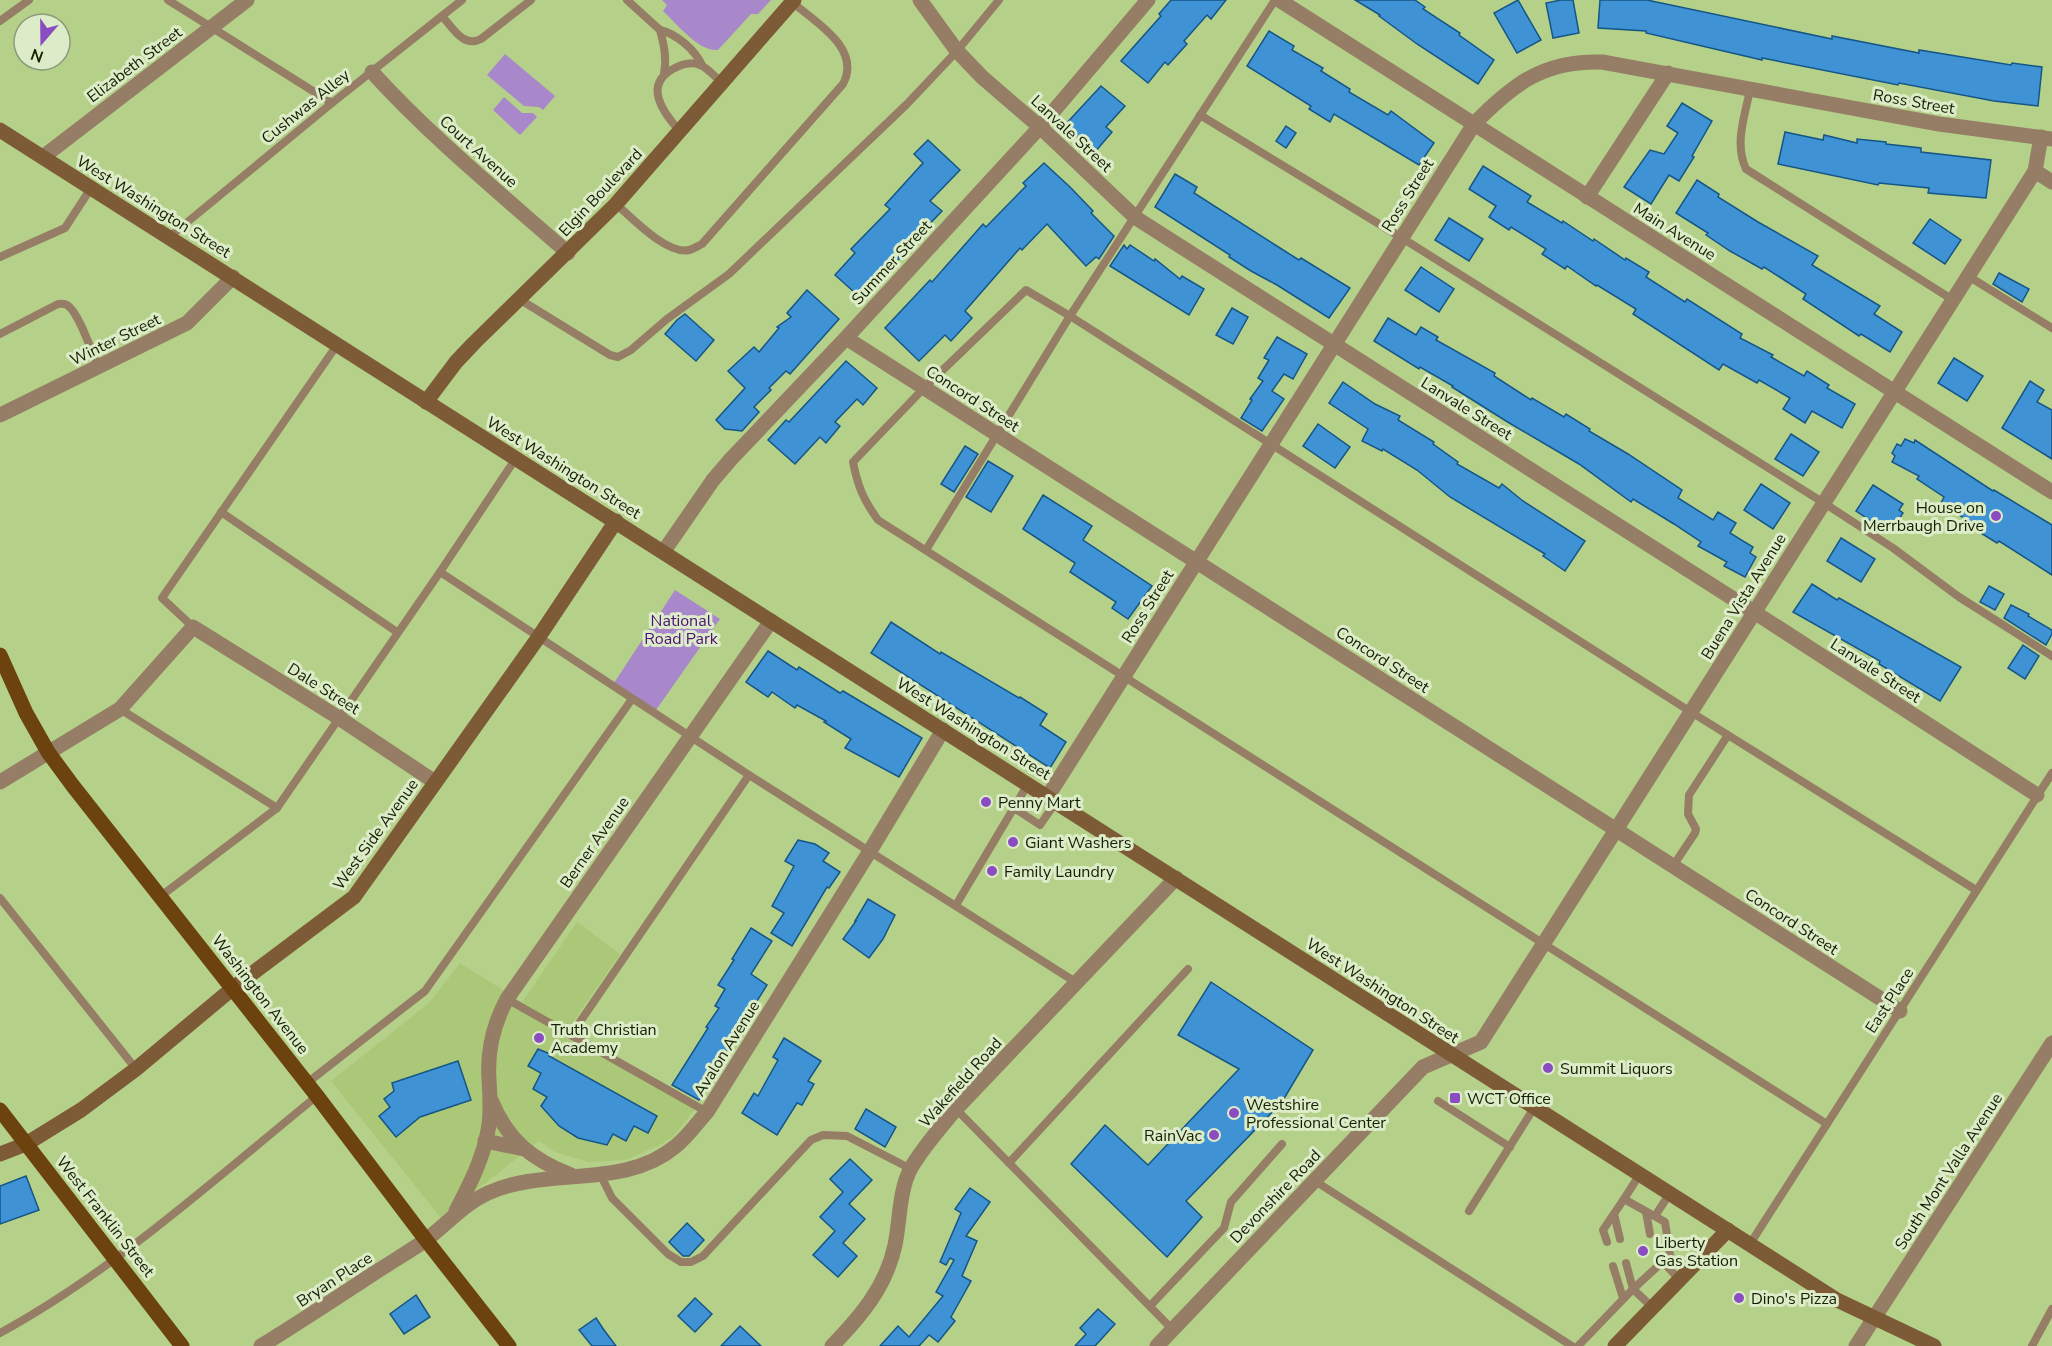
<svg xmlns="http://www.w3.org/2000/svg" width="2052" height="1346" viewBox="0 0 2052 1346" font-family="'Nunito Sans',sans-serif">
<style>
.built{fill:#aac878}
.green{fill:#a887cb}
.building{fill:#3f92d4;stroke:#155686;stroke-width:1.5}
.lines{fill:none;stroke-linecap:round;stroke-linejoin:round}
.lane{stroke:#967e66;stroke-width:8}
.street{stroke:#967e66;stroke-width:15}
.secondary{stroke:#7e5b37;stroke-width:15}
.primary{stroke:#6c420e;stroke-width:15}
.poi-dot{fill:#8a4cc1;stroke:#ddecc8;stroke-width:2}
.labels{text-anchor:middle;stroke-width:6;stroke-linejoin:round;paint-order:stroke}
.street-label{font-size:16px;fill:#161f03;stroke:#ddecc8}
.poi-label{font-size:16px;fill:#161f03;stroke:#ddecc8;text-anchor:start}
.park-label{font-size:16px;fill:#4c1076;stroke:#ddecc8}
</style>
<rect width="100%" height="100%" fill="#b5d189"/>
<path class="built" d="M577 922 620 954 564 1035 695 1109 673 1137 658 1146 625 1160 588 1162 555 1152 539 1141 441 1218 331 1081 429 1003 460 963 522 1002Z"/>
<g class="green">
<path d="M662 0H771L758 14H751L718 50C699 52 677 24 663 11L667 5Z"/>
<path d="M505 54 555 96 543 110 539 107 524 106 487 75Z"/>
<path d="M504 97 522 113H533L537 117 520 135 493 110Z"/>
<path d="M675 590 720 619 656 710 614 683Z"/>
</g>
<g class="building">
<path d="M1171 0H1226L1211 19 1207 15 1184 41 1187 44 1168 65 1165 62 1148 83 1121 61 1161 16 1159 14Z"/>
<path d="M1355 0H1415L1425 7 1423 9 1460 33 1459 35 1494 60 1478 84 1417 44 1379 16 1380 15Z"/>
<path d="M1518 0 1541 40 1517 53 1494 13Z"/>
<path d="M1561 0H1573L1579 33 1553 38 1546 3Z"/>
<path d="M1600 0H1647L1832 39V36L1919 53V50L2011 65 2012 63 2042 67 2038 106 1994 101 1899 83 1898 85 1762 58V60L1646 33V31L1598 28Z"/>
<path d="M1269 31 1294 46 1292 50 1323 68 1321 71 1350 89 1349 92 1388 115 1391 111 1434 143 1419 165 1334 114 1330 122 1309 109 1311 106 1247 66Z"/>
<path d="M1101 86 1125 106 1106 127 1112 132 1095 152 1064 126Z"/>
<path d="M1682 103 1712 121 1692 156 1694 157 1679 181 1669 175 1651 204 1624 187 1650 150 1664 154 1678 133 1667 126Z"/>
<path d="M1286 126 1296 133 1286 148 1276 141Z"/>
<path d="M1785 132 1823 140 1824 135 1857 143V139L1886 142V144L1921 148V152L1991 160 1986 198 1928 193 1929 188 1879 183 1878 185 1778 164Z"/>
<path d="M928 140 960 170 930 201 942 211 898 257 900 258 876 282 878 284 863 300 835 275 855 253 851 249 890 209 885 205 923 163 914 154Z"/>
<path d="M1044 163 1070 187 1093 211 1091 213 1114 236 1099 259 1096 257 1086 266 1047 224 1022 250 1020 248 965 311 972 318 951 341 945 335 919 361 885 328 930 280 932 282 983 224 986 227 1026 186 1023 183Z"/>
<path d="M1483 166 1531 196 1527 202 1562 223 1563 221 1593 241 1594 239 1625 260 1626 258 1649 272 1646 277 1685 302 1687 299 1742 334 1740 338 1773 355 1771 357 1804 376 1807 371 1829 385 1827 388 1855 404 1842 428 1812 411 1805 423 1783 409 1790 398 1759 380 1757 383 1723 364 1719 370 1633 314 1636 309 1597 285 1596 286 1567 266 1565 269 1542 254 1546 249 1511 227 1509 230 1489 217 1496 206 1469 189Z"/>
<path d="M1175 174 1197 187 1194 193 1280 248 1299 260 1301 258 1350 288 1329 318 1277 285 1251 271 1229 257 1230 255 1155 207Z"/>
<path d="M1697 180 1719 194 1718 197 1758 222 1818 256 1812 265 1880 306 1874 314 1902 332 1890 352 1861 334 1859 336 1803 299 1806 294 1764 267 1762 269 1730 251 1706 235 1708 233 1676 213Z"/>
<path d="M1449 218 1483 239 1469 261 1435 240Z"/>
<path d="M1930 219 1961 240 1945 264 1913 243Z"/>
<path d="M1124 245 1127 249 1130 245 1154 261 1155 259 1180 279 1182 276 1204 289 1189 315 1110 266Z"/>
<path d="M1421 267 1454 289 1439 312 1405 290Z"/>
<path d="M1999 273 2029 289 2022 302 1993 284Z"/>
<path d="M807 290 839 319 790 374 786 371 769 388 771 390 754 407 759 412 742 431 725 429 716 420 745 388 728 371 754 347 759 352 779 328 777 327 791 317 787 313Z"/>
<path d="M1232 308 1248 317 1233 344 1216 335Z"/>
<path d="M685 314 714 340 696 361 665 334 677 320Z"/>
<path d="M1388 318 1416 335 1421 327 1438 337 1436 340 1495 373 1494 376 1531 400 1532 398 1564 417 1566 414 1590 429 1589 431 1628 454 1682 490 1678 498 1713 520 1718 512 1736 523 1730 533 1753 547 1750 553 1756 557 1745 577 1724 566 1727 562 1698 546 1701 542 1674 524 1633 499 1631 502 1579 464 1506 421 1452 387 1453 386 1420 367 1419 369 1374 341Z"/>
<path d="M1277 337 1307 354 1293 379 1284 374 1272 391 1284 399 1262 431 1241 418 1252 400 1250 399 1263 381 1258 378 1269 360 1264 358Z"/>
<path d="M1954 358 1983 376 1967 401 1938 383Z"/>
<path d="M846 361 877 388 863 405 857 399 835 422 840 426 826 443 820 437 795 464 768 440 786 420 789 422Z"/>
<path d="M2030 381 2044 390 2037 402 2052 410V459L2002 428Z"/>
<path d="M1343 382 1375 404 1400 416 1398 420 1434 442 1433 444 1458 462 1457 464 1499 488 1502 484 1523 501 1585 541 1565 571 1543 556 1545 554 1450 497 1417 470 1383 449 1382 451 1362 441 1368 429 1329 403Z"/>
<path d="M1318 424 1350 447 1335 468 1303 446Z"/>
<path d="M1791 434 1819 452 1803 476 1775 459Z"/>
<path d="M1905 439 1914 443 1915 440 1993 491 1994 490 2052 525V575L1999 541 1997 543 1971 527 1973 524 1941 503 1944 497 1917 479 1919 476 1892 462 1895 456 1892 453 1897 444 1901 446Z"/>
<path d="M965 446 978 454 954 492 941 484Z"/>
<path d="M988 461 1013 476 991 512 966 497Z"/>
<path d="M1761 484 1790 503 1773 529 1744 510Z"/>
<path d="M1873 485 1903 504 1899 510 1903 513 1893 529 1886 524 1883 529 1856 511Z"/>
<path d="M1043 495 1092 526 1083 540 1152 586 1128 619 1112 608 1116 602 1070 572 1075 563 1023 529Z"/>
<path d="M1841 538 1875 559 1861 582 1827 561Z"/>
<path d="M1812 584 1837 600 1839 598 1961 667 1940 701 1879 664 1880 661 1793 612Z"/>
<path d="M1989 586 2004 594 1995 610 1980 602Z"/>
<path d="M2011 605 2029 614 2028 616 2052 630V634L2046 645 2004 618Z"/>
<path d="M891 622 940 654 941 652 1019 698 1020 697 1047 714 1040 725 1066 742 1050 768 871 653Z"/>
<path d="M2023 645 2039 656 2025 679 2008 668Z"/>
<path d="M768 651 797 670 799 667 840 693 843 691 922 738 899 777 845 748 851 739 824 722 826 721 797 705 795 708 772 692 768 697 746 682Z"/>
<path d="M798 840 815 844 829 853 823 861 840 872 829 888 827 887 792 946 771 933 784 913 772 906 794 866 785 861Z"/>
<path d="M868 899 895 915 883 939 869 958 843 939 856 921H855Z"/>
<path d="M751 928 772 941 751 974 767 985 742 1025 743 1026 706 1083 709 1085 699 1100 672 1085 708 1028 706 1027 719 1008 715 1006 725 989 718 985 734 960 732 959Z"/>
<path d="M1211 982 1313 1050 1282 1102 1186 1201 1202 1217 1167 1257 1071 1164 1105 1125 1148 1165 1239 1069 1178 1035Z"/>
<path d="M784 1038 821 1061 808 1081 814 1084 802 1105 797 1103 777 1135 742 1113 754 1093 758 1096 778 1060 773 1057Z"/>
<path d="M538 1049 550 1054 549 1056 657 1116 648 1133 634 1126 626 1141 613 1134 607 1145 578 1138 559 1126 541 1106 547 1097 533 1089 541 1073 528 1066Z"/>
<path d="M458 1061 471 1100 420 1117 396 1137 379 1116 390 1107 384 1099 394 1091 392 1083Z"/>
<path d="M866 1109 896 1127 885 1147 855 1129Z"/>
<path d="M850 1159 872 1180 849 1204 865 1219 843 1243 857 1256 838 1277 813 1255 835 1231 820 1217 843 1192 830 1179Z"/>
<path d="M26 1176 39 1210 0 1224V1186Z"/>
<path d="M970 1188 990 1202 966 1236 977 1241 962 1276 971 1281 951 1317 955 1321 938 1342 929 1335 919 1346H880L898 1326 909 1337 943 1296 936 1292 954 1260 950 1258 946 1265 940 1262 961 1213 955 1209Z"/>
<path d="M687 1223 704 1240 689 1256H683L669 1242Z"/>
<path d="M416 1295 430 1317 404 1334 390 1314Z"/>
<path d="M695 1298 712 1314 695 1332 678 1316Z"/>
<path d="M1098 1309 1115 1324 1095 1346H1075L1086 1334 1080 1328Z"/>
<path d="M596 1318 604 1330 616 1346H592L579 1330Z"/>
<path d="M740 1326 761 1346H721Z"/>
</g>
<g class="lines">
<g class="lane">
<path d="M168 0 332 103"/>
<path d="M627 0 660 30"/>
<path d="M442 16C453 28 463 48 481 39L531 0"/>
<path d="M0 21 29 0"/>
<path d="M664 74C667 58 664 45 660 30 677 34 695 50 702 65"/>
<path d="M1750 90C1745 115 1734 144 1746 169L1953 300"/>
<path d="M1200 115 1402 238 1824 503 1893 548 1959 597 2052 656"/>
<path d="M680 131C663 113 643 85 673 69 682 64 691 61 700 65 708 68 715 77 722 83"/>
<path d="M616 204C632 218 667 255 689 250 693 249 698 246 702 244L843 84C862 48 815 22 792 2"/>
<path d="M168 238 332 103 462 0"/>
<path d="M0 257 65 228 91 188"/>
<path d="M1968 276 2052 328"/>
<path d="M519 299 610 355 618 357 631 350 667 319 729 274 907 104 957 51 999 0"/>
<path d="M0 334 58 304C62 304 64 303 67 305 79 312 92 353 98 367"/>
<path d="M221 512 397 632"/>
<path d="M926 550 1070 316 1275 0"/>
<path d="M440 572 749 775 1077 983"/>
<path d="M193 627 162 598 337 345"/>
<path d="M120 709 277 808"/>
<path d="M1014 808 1040 825 1056 802"/>
<path d="M1673 866 1695 833 1696 829 1688 814 1689 795 1728 735"/>
<path d="M161 896 277 808 440 572 516 458"/>
<path d="M0 898 136 1069"/>
<path d="M956 905 1028 784"/>
<path d="M507 999 707 1112"/>
<path d="M571 1035 749 775"/>
<path d="M307 1083 425 991 632 699"/>
<path d="M1438 1101 1510 1147"/>
<path d="M956 1109 1173 1330"/>
<path d="M1827 1124 878 520C863 499 858 487 853 462L924 388 1026 290 1070 316 1691 712 1976 890"/>
<path d="M1009 1163 1188 969"/>
<path d="M600 1174 612 1198 668 1254 681 1262H691L703 1256 811 1140 823 1135 847 1136 911 1169"/>
<path d="M1315 1181 1572 1346"/>
<path d="M1624 1199 1640 1174"/>
<path d="M1469 1211 1534 1108"/>
<path d="M1646 1212 1650 1234"/>
<path d="M1614 1214 1620 1239"/>
<path d="M1655 1216 1670 1193"/>
<path d="M1607 1242 1603 1230 1624 1199 1665 1222 1670 1255 1633 1289 1653 1308"/>
<path d="M1750 1244 2052 773"/>
<path d="M1662 1261 1680 1280"/>
<path d="M1613 1266 1623 1298"/>
<path d="M1150 1306 1224 1228 1231 1202 1282 1144"/>
<path d="M0 1333C114 1271 216 1178 317 1096"/>
<path d="M1578 1346 1633 1289 1626 1263"/>
<path d="M2032 1346 2052 1309"/>
</g>
<g class="street">
<path d="M920 0 957 51 982 77 1040 127 1136 218 1754 612 2037 795"/>
<path d="M1279 0 2052 492"/>
<path d="M372 72C432 138 501 194 568 253"/>
<path d="M43 157 247 0"/>
<path d="M2035 171 2052 182"/>
<path d="M1587 197 1668 73"/>
<path d="M846 338 1900 1011"/>
<path d="M0 415 187 323 233 277"/>
<path d="M664 551 713 480 731 459 846 338 1040 127 1148 0"/>
<path d="M0 782 120 709 193 627 339 718 435 782"/>
<path d="M1048 796 1474 124C1513 84 1544 60 1602 62L1939 124 2052 139"/>
<path d="M492 1102C508 1141 533 1160 571 1175"/>
<path d="M485 1141 524 1149"/>
<path d="M456 1211C471 1182 484 1157 489 1125 491 1109 490 1095 489 1079 487 1050 493 1025 507 999L771 621"/>
<path d="M261 1346C300 1322 338 1297 376 1272 393 1261 410 1251 426 1240 447 1224 464 1204 488 1193 547 1166 624 1190 676 1146 688 1136 697 1123 707 1112L870 851 943 730"/>
<path d="M832 1346C861 1316 886 1287 895 1245 900 1221 899 1190 911 1168 923 1147 941 1127 956 1109L1176 878"/>
<path d="M1157 1346 1423 1067 1481 1042 2035 171 2041 137"/>
<path d="M1856 1346 2052 1043"/>
</g>
<g class="secondary">
<path d="M0 130 1837 1300 1934 1346"/>
<path d="M426 402 456 362 474 343 616 204 794 0"/>
<path d="M0 1154 26 1144 81 1110 136 1069 233 988 354 897 538 638 616 521"/>
<path d="M1615 1346 1728 1230"/>
</g>
<g class="primary">
<path d="M0 655 26 713 48 752 73 786 317 1096 426 1240 509 1346"/>
<path d="M0 1110 182 1346"/>
</g>
</g>
<g class="poi-dot">
<circle cx="1996" cy="516" r="6"/>
<circle cx="986" cy="802" r="6"/>
<circle cx="1013" cy="842" r="6"/>
<circle cx="992" cy="871" r="6"/>
<circle cx="539" cy="1038" r="6"/>
<circle cx="1548" cy="1068" r="6"/>
<rect x="1449" y="1092" width="12" height="12" rx="3"/>
<circle cx="1234" cy="1113" r="6"/>
<circle cx="1214" cy="1135" r="6"/>
<circle cx="1643" cy="1251" r="6"/>
<circle cx="1739" cy="1298" r="6"/>
</g>
<g class="labels">
<g class="street-label">
<text transform="translate(134 64) rotate(-37)" y="6">Elizabeth Street</text>
<text transform="translate(1914 101) rotate(10)" y="6">Ross Street</text>
<text transform="translate(305 106) rotate(-39)" y="6">Cushwas Alley</text>
<text transform="translate(1072 133) rotate(43)" y="6">Lanvale Street</text>
<text transform="translate(479 151) rotate(42)" y="6">Court Avenue</text>
<text transform="translate(600 192) rotate(-47)" y="6">Elgin Boulevard</text>
<text transform="translate(1407 195) rotate(-58)" y="6">Ross Street</text>
<text transform="translate(154 206) rotate(32)" y="6">West Washington Street</text>
<text transform="translate(1675 231) rotate(32)" y="6">Main Avenue</text>
<text transform="translate(891 262) rotate(-47)" y="6">Summer Street</text>
<text transform="translate(115 339) rotate(-26)" y="6">Winter Street</text>
<text transform="translate(973 398) rotate(33)" y="6">Concord Street</text>
<text transform="translate(1467 408) rotate(32)" y="6">Lanvale Street</text>
<text transform="translate(564 467) rotate(32)" y="6">West Washington Street</text>
<text transform="translate(1743 596) rotate(-58)" y="6">Buena Vista Avenue</text>
<text transform="translate(1147 606) rotate(-58)" y="6">Ross Street</text>
<text transform="translate(1383 659) rotate(33)" y="6">Concord Street</text>
<text transform="translate(1876 670) rotate(33)" y="6">Lanvale Street</text>
<text transform="translate(324 688) rotate(32)" y="6">Dale Street</text>
<text transform="translate(974 728) rotate(32)" y="6">West Washington Street</text>
<text transform="translate(375 834) rotate(-54)" y="6">West Side Avenue</text>
<text transform="translate(594 842) rotate(-55)" y="6">Berner Avenue</text>
<text transform="translate(1792 921) rotate(33)" y="6">Concord Street</text>
<text transform="translate(1383 990) rotate(33)" y="6">West Washington Street</text>
<text transform="translate(261 994) rotate(52)" y="6">Washington Avenue</text>
<text transform="translate(1889 1000) rotate(-57)" y="6">East Place</text>
<text transform="translate(726 1048) rotate(-58)" y="6">Avalon Avenue</text>
<text transform="translate(960 1082) rotate(-48)" y="6">Wakefield Road</text>
<text transform="translate(1948 1171) rotate(-57)" y="6">South Mont Valla Avenue</text>
<text transform="translate(1275 1196) rotate(-46)" y="6">Devonshire Road</text>
<text transform="translate(106 1216) rotate(52)" y="6">West Franklin Street</text>
<text transform="translate(334 1279) rotate(-33)" y="6">Bryan Place</text>
</g>
<g class="poi-label">
<text x="1984" y="513" text-anchor="end">House on<tspan x="1984" dy="18">Merrbaugh Drive</tspan></text>
<text x="998" y="808">Penny Mart</text>
<text x="1025" y="848">Giant Washers</text>
<text x="1004" y="877">Family Laundry</text>
<text x="551" y="1035">Truth Christian<tspan x="551" dy="18">Academy</tspan></text>
<text x="1560" y="1074">Summit Liquors</text>
<text x="1467" y="1104">WCT Office</text>
<text x="1246" y="1110">Westshire<tspan x="1246" dy="18">Professional Center</tspan></text>
<text x="1202" y="1141" text-anchor="end">RainVac</text>
<text x="1655" y="1248">Liberty<tspan x="1655" dy="18">Gas Station</tspan></text>
<text x="1751" y="1304">Dino's Pizza</text>
</g>
<g class="park-label">
<text x="681" y="626">National<tspan x="681" dy="18">Road Park</tspan></text>
</g>
</g>
<g transform="translate(42 42) rotate(200)"><circle r="28" fill="#ddecc8" stroke="#8d9a79" stroke-width="1.5"/>
<path d="M0-4.5L10 22L0 15L-10 22Z" fill="#8a4cc1"/>
<text y="-9" font-size="16" font-weight="bold" text-anchor="middle" fill="#161f03">N</text>
</g>
</svg>
